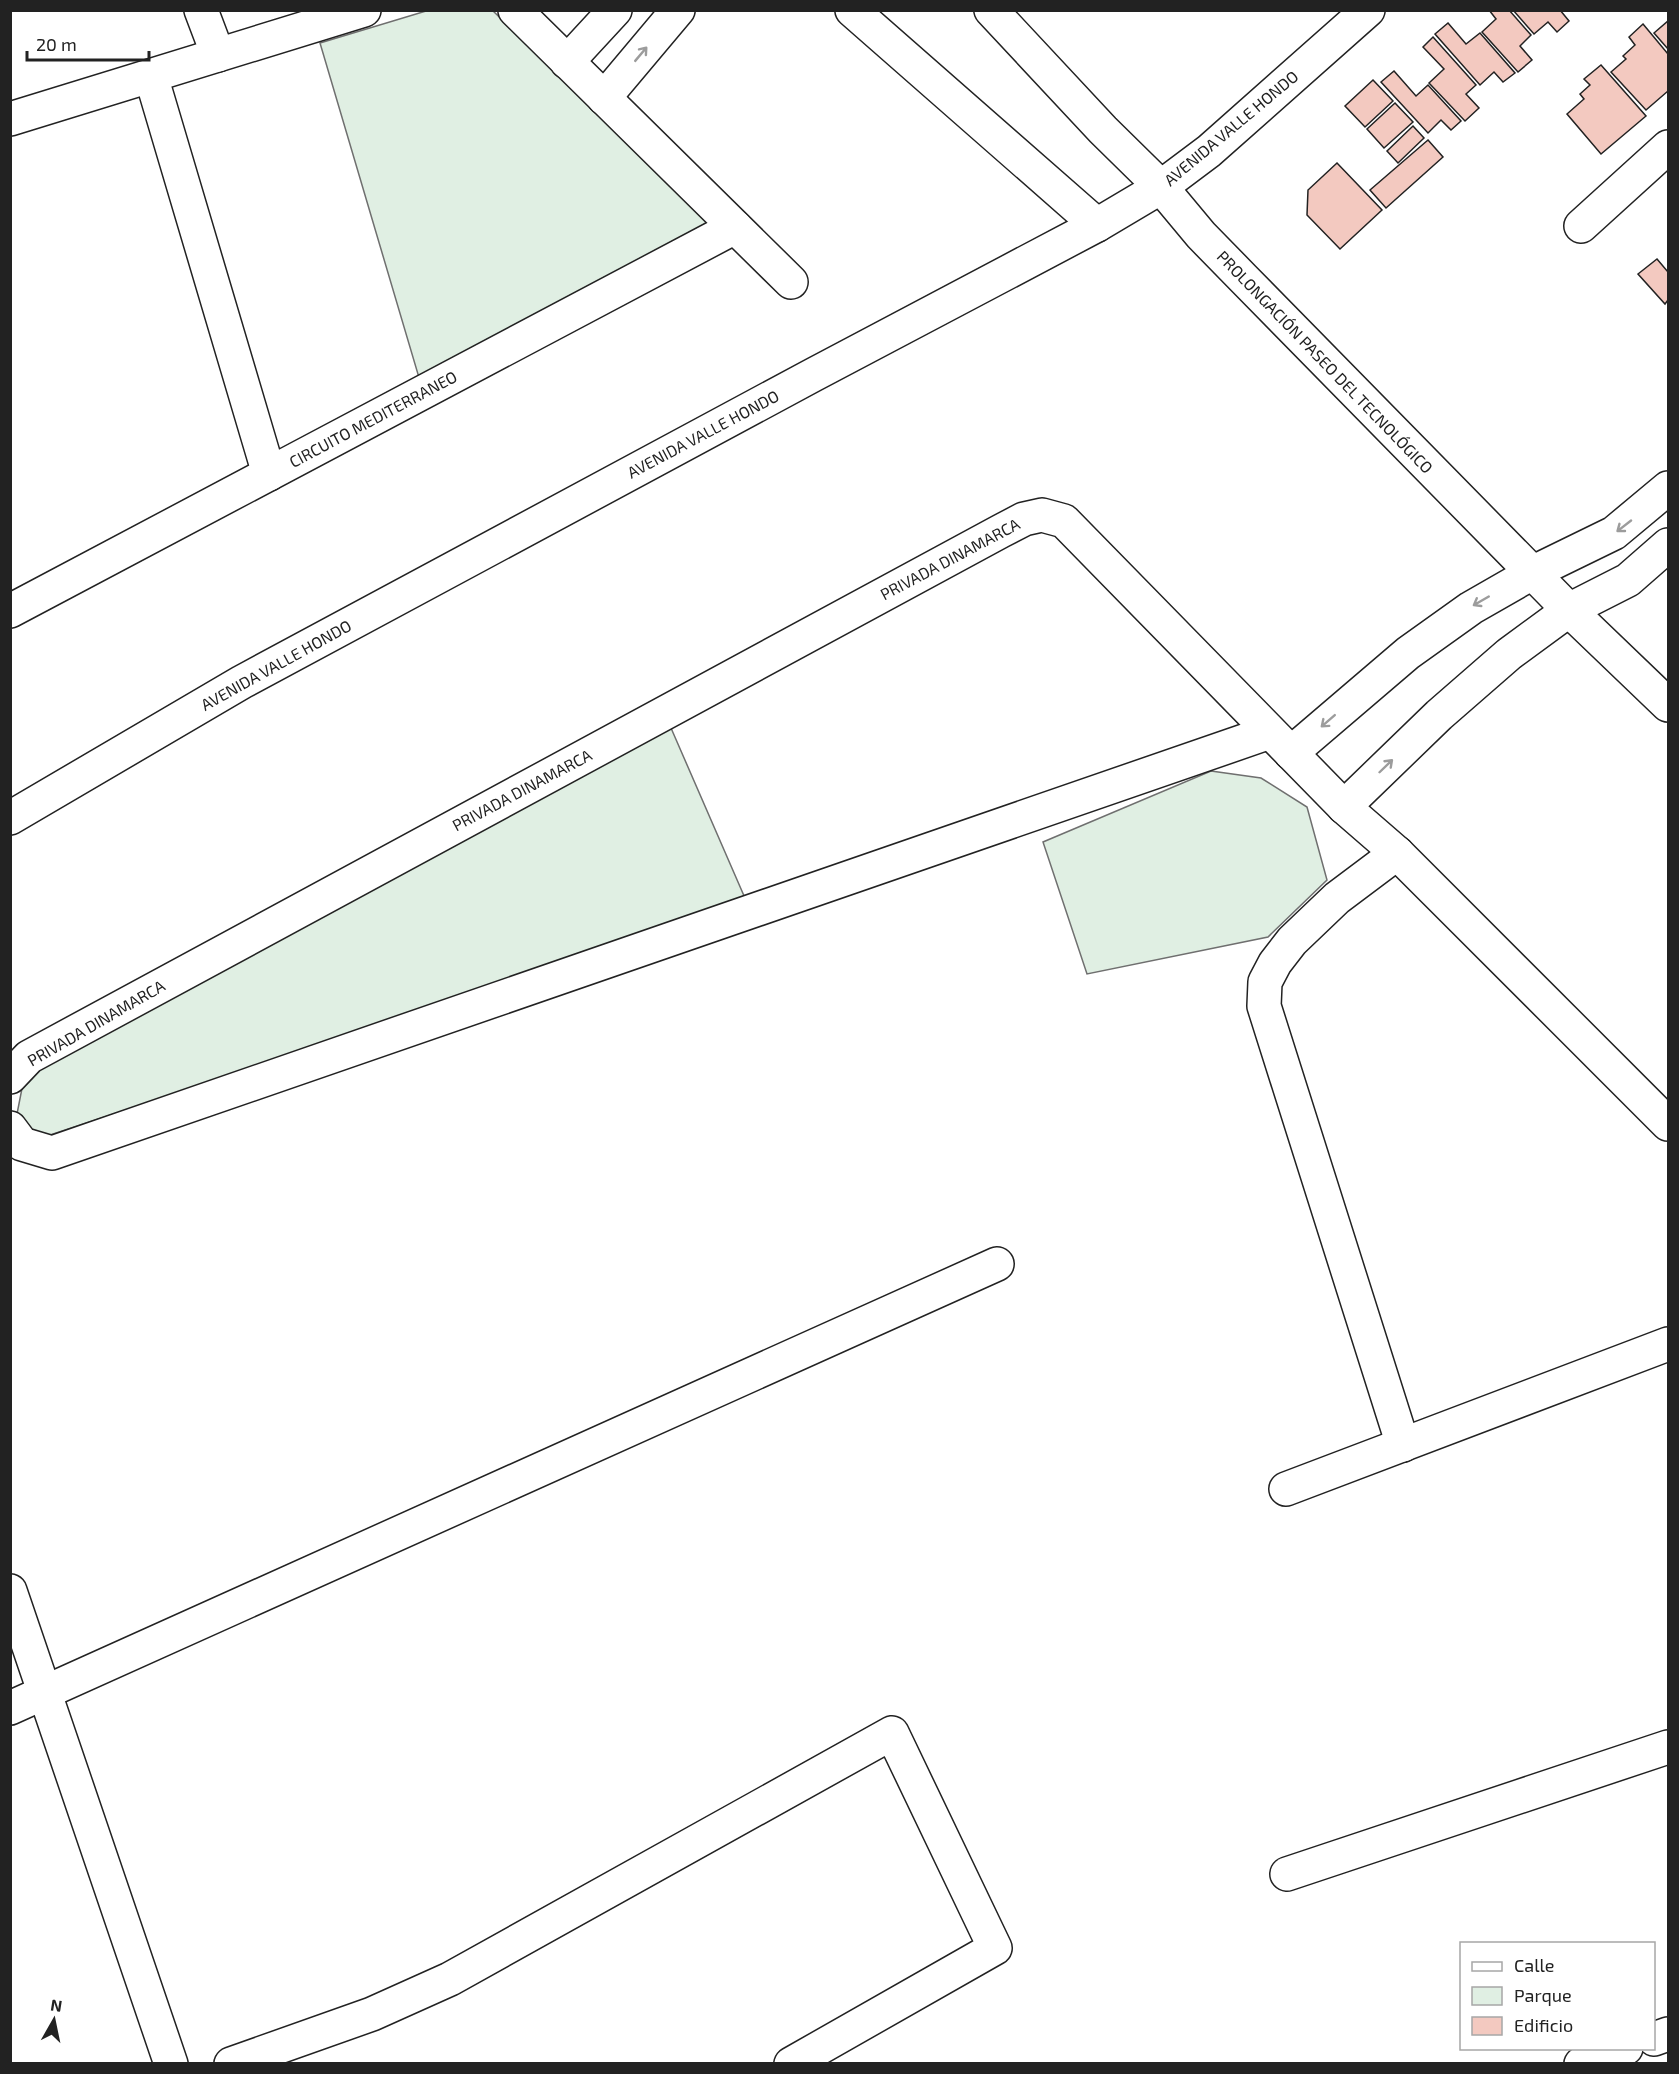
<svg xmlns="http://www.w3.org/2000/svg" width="1679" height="2074" viewBox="0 0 1679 2074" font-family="'Exo 2',sans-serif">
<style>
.green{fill:#e0efe3;stroke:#6f6f6f;stroke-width:1.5}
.building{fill:#f3c9c0;stroke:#222;stroke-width:1.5}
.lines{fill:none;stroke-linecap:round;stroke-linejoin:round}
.street-casing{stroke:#222;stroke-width:36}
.secondary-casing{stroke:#222;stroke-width:36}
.street{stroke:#fff;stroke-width:33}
.secondary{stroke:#fff;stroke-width:33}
.oneway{stroke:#9c9c9c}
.labels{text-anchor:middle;stroke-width:4.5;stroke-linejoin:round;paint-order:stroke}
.street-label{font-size:16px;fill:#222;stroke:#fff}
</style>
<rect width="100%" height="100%" fill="#fff"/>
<g class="green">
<path d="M426 11H493L718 226 420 381 320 43Z"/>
<path d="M671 728 748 905 38 1139 16 1119 25 1073Z"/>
<path d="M1211 771 1261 778 1307 807 1327 880 1268 937 1087 974 1043 842Z"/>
</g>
<g class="building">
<path d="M1489 10H1509L1531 35 1520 46 1532 60 1518 72 1482 32 1496 19Z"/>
<path d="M1513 10H1560L1569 21 1557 32 1548 22 1534 34Z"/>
<path d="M1668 21V49L1654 33Z"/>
<path d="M1448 23 1466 44 1480 33 1515 73 1503 82 1494 72 1480 85 1435 34Z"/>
<path d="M1643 24 1668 54V91L1646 110 1611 72 1626 59 1623 56 1635 45 1629 37Z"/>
<path d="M1433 37 1476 85 1466 94 1479 108 1465 121 1429 83 1444 69 1423 47Z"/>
<path d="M1601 65 1646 116 1601 154 1567 114 1584 99 1580 94 1590 85 1584 79Z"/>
<path d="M1394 71 1416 96 1428 85 1461 121 1451 130 1441 120 1428 133 1381 82Z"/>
<path d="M1373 80 1393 101 1365 127 1345 106Z"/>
<path d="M1395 103 1413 122 1384 148 1367 129Z"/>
<path d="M1413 126 1424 138 1398 163 1387 151Z"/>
<path d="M1428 140 1443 157 1386 208 1370 190Z"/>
<path d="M1337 163 1382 210 1340 249 1307 215 1308 190Z"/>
<path d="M1657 259 1668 272V300L1665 304 1638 274Z"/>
</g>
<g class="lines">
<defs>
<g id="street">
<path d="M201 10 218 55"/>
<path d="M515 10 791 282"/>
<path d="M852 10 1097 225"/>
<path d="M567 62 615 10"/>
<path d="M151 76 269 474"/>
<path d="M604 98 678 10"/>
<path d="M10 119 364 10"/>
<path d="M1581 226 1668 147"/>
<path d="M10 611 735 227"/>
<path d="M1291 753 1408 653 1471 608 1532 573 1614 533 1668 488"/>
<path d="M1344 807 1439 715 1509 654 1569 610 1628 580 1668 545"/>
<path d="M10 818 242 682 813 375 1097 225 1161 187"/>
<path d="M1397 853 1337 898 1292 941 1275 963 1265 982 1264 1006 1403 1445"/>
<path d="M10 1077 29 1057 1001 531 1024 519 1042 515 1064 521 1344 807 1397 853 1668 1124"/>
<path d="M10 1128 22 1144 52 1153 1270 732"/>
<path d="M1286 1489 1668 1344"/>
<path d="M10 1591 171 2064"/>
<path d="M10 1708 997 1264"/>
<path d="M1287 1874 1668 1747"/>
<path d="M1654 2039 1668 2034"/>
<path d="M231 2064 372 2014 450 1979 892 1733 995 1948 791 2064"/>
<path d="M1581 2064 1626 2048"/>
</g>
<g id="secondary">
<path d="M991 10 1103 130 1161 187 1201 235 1243 278 1569 610 1668 705"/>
<path d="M1161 187 1209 151 1368 10"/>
</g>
</defs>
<use href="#street" class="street-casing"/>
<use href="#secondary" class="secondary-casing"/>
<use href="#street" class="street"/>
<use href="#secondary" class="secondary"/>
</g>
<defs><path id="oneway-shaft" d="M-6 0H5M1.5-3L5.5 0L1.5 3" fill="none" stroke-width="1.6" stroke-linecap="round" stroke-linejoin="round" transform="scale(1.5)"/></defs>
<g class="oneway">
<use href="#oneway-shaft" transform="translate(641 54) rotate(-50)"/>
<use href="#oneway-shaft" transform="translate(1624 526) rotate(142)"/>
<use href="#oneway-shaft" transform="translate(1481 601) rotate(150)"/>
<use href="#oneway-shaft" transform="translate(1328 721) rotate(139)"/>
<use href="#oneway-shaft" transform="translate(1386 766) rotate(-44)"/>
</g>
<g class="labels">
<g class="street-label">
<text transform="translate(1231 128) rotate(-40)" y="6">AVENIDA VALLE HONDO</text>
<text transform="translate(1325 362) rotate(46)" y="6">PROLONGACIÓN PASEO DEL TECNOLÓGICO</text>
<text transform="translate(373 419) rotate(-28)" y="6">CIRCUITO MEDITERRANEO</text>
<text transform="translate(703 434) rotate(-28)" y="6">AVENIDA VALLE HONDO</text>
<text transform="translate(950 559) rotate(-28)" y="6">PRIVADA DINAMARCA</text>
<text transform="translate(276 665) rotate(-29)" y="6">AVENIDA VALLE HONDO</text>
<text transform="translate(522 790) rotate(-28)" y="6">PRIVADA DINAMARCA</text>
<text transform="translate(96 1023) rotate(-30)" y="6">PRIVADA DINAMARCA</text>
</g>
</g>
<rect width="1679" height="2074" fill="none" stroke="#222222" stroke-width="24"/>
<rect x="1460" y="1942" width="195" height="108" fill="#ffffff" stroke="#a7a7a7" stroke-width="1.5"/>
<rect x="1472" y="1962" width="30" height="9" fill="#ffffff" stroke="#a7a7a7" stroke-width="1.5"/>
<text x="1514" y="1972" font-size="18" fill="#222222">Calle</text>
<rect x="1472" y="1987" width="30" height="18" fill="#e0efe3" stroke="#a7a7a7" stroke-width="1.5"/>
<text x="1514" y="2002" font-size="18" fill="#222222">Parque</text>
<rect x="1472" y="2017" width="30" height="18" fill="#f3c9c0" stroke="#a7a7a7" stroke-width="1.5"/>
<text x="1514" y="2032" font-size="18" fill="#222222">Edificio</text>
<g transform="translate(54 2020) rotate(9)" stroke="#ffffff" stroke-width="4.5" paint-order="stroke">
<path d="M0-4.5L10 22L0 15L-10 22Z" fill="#222222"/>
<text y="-9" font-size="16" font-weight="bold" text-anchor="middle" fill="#222222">N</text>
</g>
<path d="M27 51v9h122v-9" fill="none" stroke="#222222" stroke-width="3"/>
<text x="36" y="51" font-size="18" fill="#222222" stroke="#ffffff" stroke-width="4.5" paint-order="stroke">20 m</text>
</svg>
